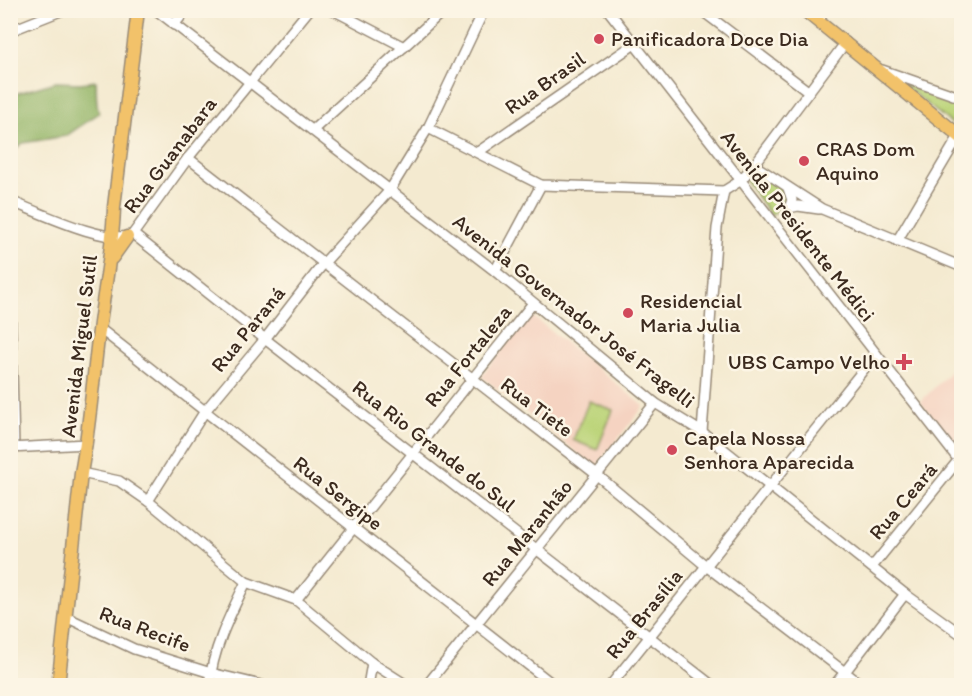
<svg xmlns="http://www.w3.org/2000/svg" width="972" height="696" viewBox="0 0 972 696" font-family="Itim,sans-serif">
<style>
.built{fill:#f5d3c1}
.green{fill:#bcd479;stroke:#7c7f4c;stroke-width:1.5}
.forest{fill:#95b669;stroke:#687044;stroke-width:1.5}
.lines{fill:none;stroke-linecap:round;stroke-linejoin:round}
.minor-casing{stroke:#988a77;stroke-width:12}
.major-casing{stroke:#988a77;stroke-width:15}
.minor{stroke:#fff;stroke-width:9}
.major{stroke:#f2c26a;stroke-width:12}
.poi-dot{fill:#d1495b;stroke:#fcf5e5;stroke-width:2}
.labels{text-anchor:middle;stroke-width:5;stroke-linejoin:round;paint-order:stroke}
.poi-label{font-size:21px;fill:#3b2a1e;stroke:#fcf5e5;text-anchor:start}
.street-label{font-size:21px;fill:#3b2a1e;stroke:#fcf5e5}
</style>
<rect width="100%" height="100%" fill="#fcf5e5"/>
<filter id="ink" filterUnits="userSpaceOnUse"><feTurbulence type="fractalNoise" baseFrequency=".0167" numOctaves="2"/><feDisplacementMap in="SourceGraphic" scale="12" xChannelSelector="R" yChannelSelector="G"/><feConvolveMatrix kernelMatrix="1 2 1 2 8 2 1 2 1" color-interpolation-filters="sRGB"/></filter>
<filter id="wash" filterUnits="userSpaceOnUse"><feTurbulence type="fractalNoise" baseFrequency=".008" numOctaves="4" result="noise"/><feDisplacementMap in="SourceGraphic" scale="24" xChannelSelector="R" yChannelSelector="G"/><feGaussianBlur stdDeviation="1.35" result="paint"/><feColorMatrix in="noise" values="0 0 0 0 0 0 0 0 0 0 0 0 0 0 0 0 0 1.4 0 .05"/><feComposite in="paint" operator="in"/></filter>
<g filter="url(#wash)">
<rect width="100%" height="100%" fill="#f4ead0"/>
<g class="built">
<path d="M531 315 644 406 595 467 481 376Z"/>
<path d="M960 362 962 363 961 436 956 446 920 402Z"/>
</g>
<g class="green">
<path d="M897 80 961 106V131Z"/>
<path d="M753 171H757L809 205 786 202 771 216 747 182 746 177Z"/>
<path d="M589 401 613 410 597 450 573 440Z"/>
</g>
<path class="forest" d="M96 81C97 93 95 101 99 113L66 136 23 143 11 153V95L56 82 80 83Z"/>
</g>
<g filter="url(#ink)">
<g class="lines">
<defs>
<g id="minor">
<path d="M156 10 495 271 655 403 702 432 905 594 962 635"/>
<path d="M333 10 404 47"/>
<path d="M608 10 962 464"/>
<path d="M701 10 808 91"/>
<path d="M819 23 823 10"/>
<path d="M174 25 186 10"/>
<path d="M10 31 63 10"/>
<path d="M882 70 962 98"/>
<path d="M428 128 541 185 724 191"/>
<path d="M313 130 444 10"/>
<path d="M478 152 633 45"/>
<path d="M188 158 597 475 706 566 863 686"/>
<path d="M754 165 822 209 962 267"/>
<path d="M788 188 792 200 789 208 798 206 819 209"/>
<path d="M10 201C36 211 111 247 133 234L188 158 309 10"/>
<path d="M133 234 265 339 713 686"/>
<path d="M897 241 959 136"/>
<path d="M495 271 541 185"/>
<path d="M10 289 14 448"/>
<path d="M99 328 555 686"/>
<path d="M702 432 717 228 724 191 740 181 754 165 846 42"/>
<path d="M10 448 87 444"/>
<path d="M81 473 119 481 148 501 246 582 296 600 372 663 408 686"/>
<path d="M148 501 205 411 265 339 323 264 390 190 428 128 484 10"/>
<path d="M872 567 961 457"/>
<path d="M296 600 533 303"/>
<path d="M66 617 134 649 211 673 265 686"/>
<path d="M209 686C213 648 230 615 246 582"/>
<path d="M368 686 372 663"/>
<path d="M426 686 655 403"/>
<path d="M610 686 876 354"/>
<path d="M834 686 905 594"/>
</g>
<g id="major">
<path d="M804 10 962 138"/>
<path d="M112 258 127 237"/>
<path d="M58 686 81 473C90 426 93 378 99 331 104 289 113 249 114 207L138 10"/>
</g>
</defs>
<use href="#minor" class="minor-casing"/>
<use href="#major" class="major-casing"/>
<use href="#minor" class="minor"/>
<use href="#major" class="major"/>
</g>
</g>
<g class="poi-dot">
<circle cx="599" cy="39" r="6"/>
<circle cx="804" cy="161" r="6"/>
<circle cx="628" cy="313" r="6"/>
<path d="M901 353h6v6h6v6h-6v6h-6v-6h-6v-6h6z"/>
<circle cx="672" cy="450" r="6"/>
</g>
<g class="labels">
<g class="poi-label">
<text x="611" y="46">Panificadora Doce Dia</text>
<text x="816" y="156">CRAS Dom<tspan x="816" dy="24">Aquino</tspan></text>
<text x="640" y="308">Residencial<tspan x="640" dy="24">Maria Julia</tspan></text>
<text x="890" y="369" text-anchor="end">UBS Campo Velho</text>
<text x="684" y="445">Capela Nossa<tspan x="684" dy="24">Senhora Aparecida</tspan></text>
</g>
<g class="street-label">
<text transform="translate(545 83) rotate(-35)" y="7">Rua Brasil</text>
<text transform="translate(170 155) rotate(-53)" y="7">Rua Guanabara</text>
<text transform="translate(798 226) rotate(52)" y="7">Avenida Presidente Médici</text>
<text transform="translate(574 311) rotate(38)" y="7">Avenida Governador José Fragelli</text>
<text transform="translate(248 329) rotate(-51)" y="7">Rua Paraná</text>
<text transform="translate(79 346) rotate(-83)" y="7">Avenida Miguel Sutil</text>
<text transform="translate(468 356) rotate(-51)" y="7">Rua Fortaleza</text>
<text transform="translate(537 407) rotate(37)" y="7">Rua Tiete</text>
<text transform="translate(434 446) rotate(38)" y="7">Rua Rio Grande do Sul</text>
<text transform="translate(338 493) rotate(38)" y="7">Rua Sergipe</text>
<text transform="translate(903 501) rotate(-50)" y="7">Rua Ceará</text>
<text transform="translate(527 533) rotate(-51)" y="7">Rua Maranhão</text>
<text transform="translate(644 614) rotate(-51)" y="7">Rua Brasília</text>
<text transform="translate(145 629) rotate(21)" y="7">Rua Recife</text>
</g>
</g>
<rect width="972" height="696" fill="none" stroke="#fcf5e5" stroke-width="36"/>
</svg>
